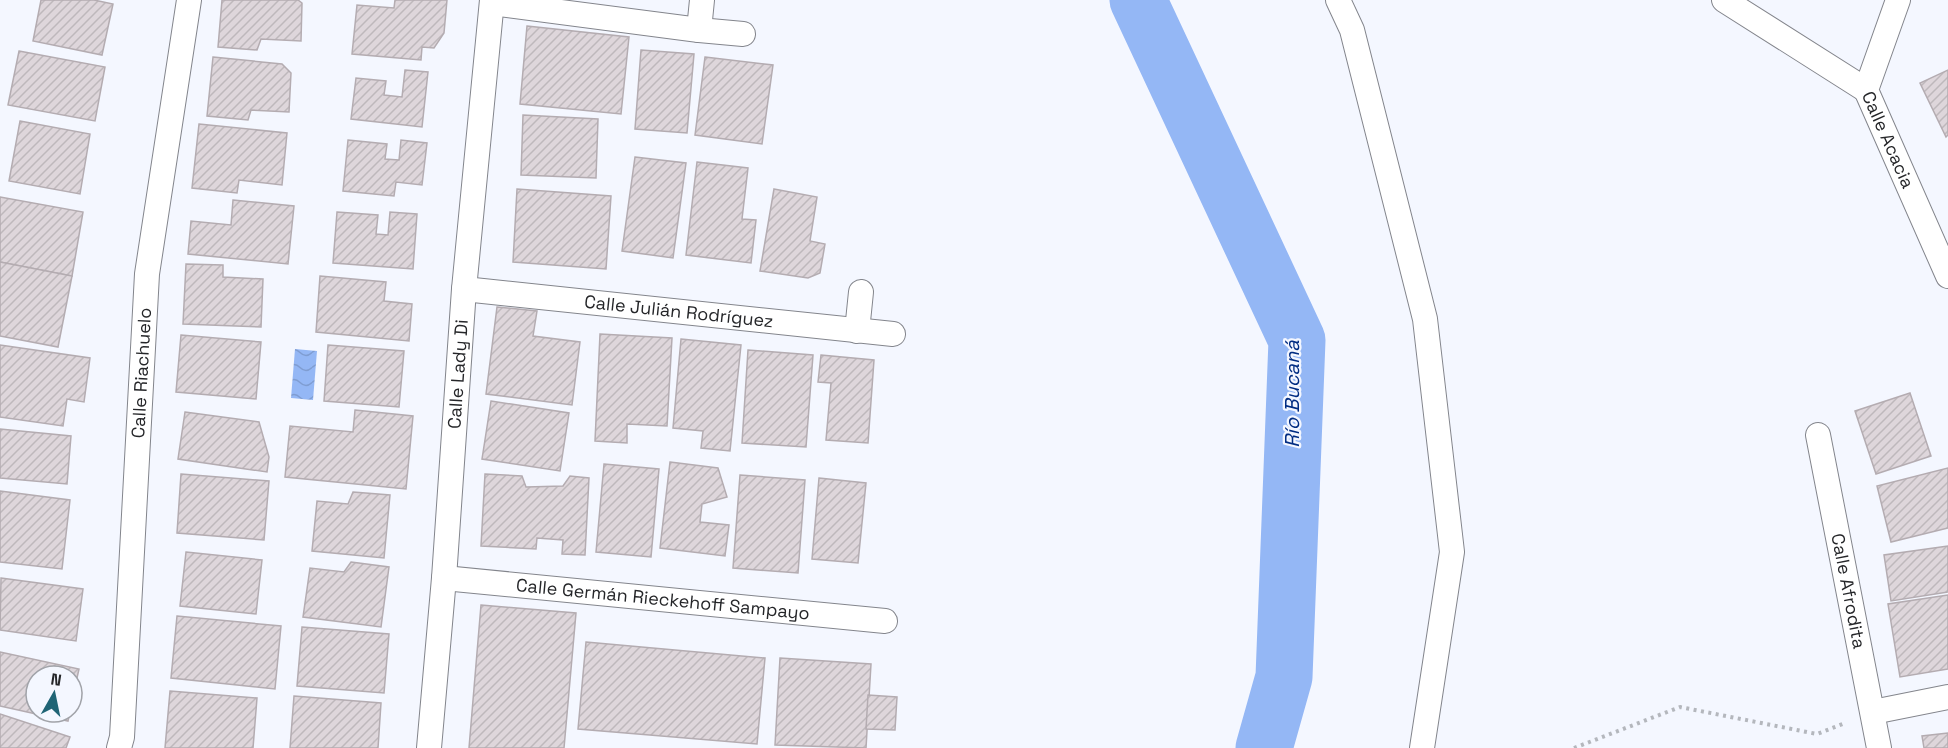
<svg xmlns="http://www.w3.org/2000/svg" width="1948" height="748" viewBox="0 0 1948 748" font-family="'Space Grotesk',sans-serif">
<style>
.water{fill:url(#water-waves)}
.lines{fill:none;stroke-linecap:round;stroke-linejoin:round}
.river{stroke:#94b7f5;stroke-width:57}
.building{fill:url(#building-hatch);stroke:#b4acb1;stroke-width:1.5}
.minor-casing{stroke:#83858c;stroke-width:26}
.path{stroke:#b4b7bd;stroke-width:4;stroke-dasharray:3 4.5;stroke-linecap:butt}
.minor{stroke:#fff;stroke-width:24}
.labels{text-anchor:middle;stroke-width:4.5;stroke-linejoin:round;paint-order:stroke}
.street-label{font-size:18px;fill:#252629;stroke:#f4f7ff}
.water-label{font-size:20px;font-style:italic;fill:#002c82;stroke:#f4f7ff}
</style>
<defs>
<pattern id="water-waves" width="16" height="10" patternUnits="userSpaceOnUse" patternTransform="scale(1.5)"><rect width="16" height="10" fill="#94b7f5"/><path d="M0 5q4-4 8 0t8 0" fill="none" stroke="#7f9dd2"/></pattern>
<pattern id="building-hatch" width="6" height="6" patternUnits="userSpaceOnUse" patternTransform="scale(1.5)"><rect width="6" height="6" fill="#ded6db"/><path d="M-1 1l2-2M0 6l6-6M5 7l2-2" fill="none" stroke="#beb8bc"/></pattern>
</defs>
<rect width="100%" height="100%" fill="#f4f7ff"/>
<path class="water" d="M295 349 317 351 313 400 291 398Z"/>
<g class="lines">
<path class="river" d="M1138 0 1297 340 1284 677 1264 748"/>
</g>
<g class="building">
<path d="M41 0H94L113 4 102 55 33 41Z"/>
<path d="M222 0H298L302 3 301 41 261 39 257 50 218 47Z"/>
<path d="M395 0H447L444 33 434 48 422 47 421 60 352 54 357 5 394 8Z"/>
<path d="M527 26 629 37 621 114 520 104Z"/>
<path d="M641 50 694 54 687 133 635 129Z"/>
<path d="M19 51 105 67 95 121 8 105Z"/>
<path d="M213 57 282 64 291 73 289 112 251 110 248 120 207 116Z"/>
<path d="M705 57 773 65 762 144 695 135Z"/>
<path d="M405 70 428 72 422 127 351 119 356 78 386 81 384 95 402 97Z"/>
<path d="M1948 70V135L1946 137 1920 83Z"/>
<path d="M523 115 598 119 596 178 521 175Z"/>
<path d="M20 121 90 134 80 194 9 181Z"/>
<path d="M199 124 287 133 282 185 239 180 237 193 192 188Z"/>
<path d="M348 140 387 144 385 159 399 160 401 140 427 143 422 185 396 182 394 196 343 191Z"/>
<path d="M635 157 686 163 673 258 622 251Z"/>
<path d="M697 162 748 168 742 219 756 220 751 263 686 255Z"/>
<path d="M517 189 611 196 606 269 513 262Z"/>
<path d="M774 189 817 197 810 241 825 244 820 273 808 278 760 271Z"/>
<path d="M0 197 83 212 72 276 0 262Z"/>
<path d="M233 200 294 206 288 264 188 254 191 221 231 225Z"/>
<path d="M337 212 378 215 376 234 388 235 390 212 417 214 413 269 333 263Z"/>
<path d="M0 262 72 276 58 347 0 336Z"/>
<path d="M186 264 223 265V277L263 279 261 327 183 324Z"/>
<path d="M320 276 386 282 384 301 412 304 409 341 316 332Z"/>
<path d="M497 307 537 311 533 336 580 342 572 405 486 394Z"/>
<path d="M600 334 672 338 667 426 627 424V443L595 441Z"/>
<path d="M181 335 261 342 256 399 176 392Z"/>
<path d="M681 339 741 345 730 451 701 448 703 431 673 428Z"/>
<path d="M0 345 90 358 84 402 67 399 63 426 0 417Z"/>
<path d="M328 345 404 351 399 407 324 401Z"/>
<path d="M748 350 813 355 806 447 742 443Z"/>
<path d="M821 355 874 360 868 443 826 440 831 383 818 382Z"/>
<path d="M1910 393 1931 456 1876 474 1855 411Z"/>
<path d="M491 401 569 413 560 471 482 459Z"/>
<path d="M355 410 413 416 406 489 285 477 290 426 353 432Z"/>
<path d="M185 412 259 422 269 457 267 472 178 459Z"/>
<path d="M0 429 71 436 67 484 0 478Z"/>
<path d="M670 462 718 468 727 497 702 504 700 522 729 525 725 556 660 548Z"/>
<path d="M604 464 659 469 651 557 596 552Z"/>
<path d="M1948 468V528L1891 542 1877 486Z"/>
<path d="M181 474 269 481 264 540 177 533Z"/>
<path d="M485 474 522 476 526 487 563 486 570 476 589 478 585 555 562 554 563 540 537 538 536 549 481 546Z"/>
<path d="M740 475 805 480 798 573 733 568Z"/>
<path d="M819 478 866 483 858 563 812 559Z"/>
<path d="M0 491 70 500 62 569 0 562Z"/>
<path d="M353 492 390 495 384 558 312 551 317 501 348 504Z"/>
<path d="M1948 546V592L1891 601 1884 555Z"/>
<path d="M186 552 262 560 256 614 180 606Z"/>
<path d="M351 562 389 567 381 627 303 617 310 568 344 572Z"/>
<path d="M1 578 83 589 76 641 0 630Z"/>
<path d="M1948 595V669L1900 677 1888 604Z"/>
<path d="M481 605 576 613 564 748H469Z"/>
<path d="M177 616 281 626 275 689 171 678Z"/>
<path d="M302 627 389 634 384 693 297 686Z"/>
<path d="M586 642 765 658 757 744 578 729Z"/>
<path d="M0 652 79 669 72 700V676H36V712H70L68 721 0 706Z"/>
<path d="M780 658 871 664 866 748 775 745Z"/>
<path d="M170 691 257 698 253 748H165Z"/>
<path d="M868 695 897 697 895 730 866 729Z"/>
<path d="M294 696 381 703 378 748H290Z"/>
<path d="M0 714 70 737 66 748H0Z"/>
<path d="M1948 733V748H1924L1922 736Z"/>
</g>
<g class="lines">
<defs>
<g id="minor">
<path d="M1338 0 1352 30 1425 319 1452 552 1422 748"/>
<path d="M1724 0 1866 90"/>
<path id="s1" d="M1898 0 1866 90 1948 276"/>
<path d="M492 3 699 30 743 34"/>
<path d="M699 30 702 0"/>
<path id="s2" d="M464 289 893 334"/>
<path d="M857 331 861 292"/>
<path id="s3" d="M1818 435 1879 748"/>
<path id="s4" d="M444 578 885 621"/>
<path d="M1873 712 1948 697"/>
<path id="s5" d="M119 748 122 737 147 274 189 0"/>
<path id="s6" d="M429 748 444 578 464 289 492 0"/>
</g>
</defs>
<use href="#minor" class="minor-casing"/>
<path class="path" d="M1574 748 1680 707 1817 734 1845 723"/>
<use href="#minor" class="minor"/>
</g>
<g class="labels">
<g class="street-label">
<text dy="6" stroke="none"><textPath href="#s1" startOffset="150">Calle Acacia</textPath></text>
<text dy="6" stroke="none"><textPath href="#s2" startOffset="216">Calle Julián Rodríguez</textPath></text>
<text dy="6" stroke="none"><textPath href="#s5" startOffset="376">Calle Riachuelo</textPath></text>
<text dy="6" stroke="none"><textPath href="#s6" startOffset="375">Calle Lady Di</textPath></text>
<text dy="6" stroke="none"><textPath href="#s3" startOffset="159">Calle Afrodita</textPath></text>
<text dy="6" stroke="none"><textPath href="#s4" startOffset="220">Calle Germán Rieckehoff Sampayo</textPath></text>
</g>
<g class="water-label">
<text transform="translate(1292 394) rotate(-90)" y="7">Río Bucaná</text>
</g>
</g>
<g transform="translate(54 694) rotate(9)"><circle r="28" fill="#f4f7ff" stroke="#a1a3a9" stroke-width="1.5"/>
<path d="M0-4.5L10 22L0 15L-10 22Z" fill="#1f6475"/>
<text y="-9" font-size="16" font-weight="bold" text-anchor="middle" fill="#252629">N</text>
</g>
</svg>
